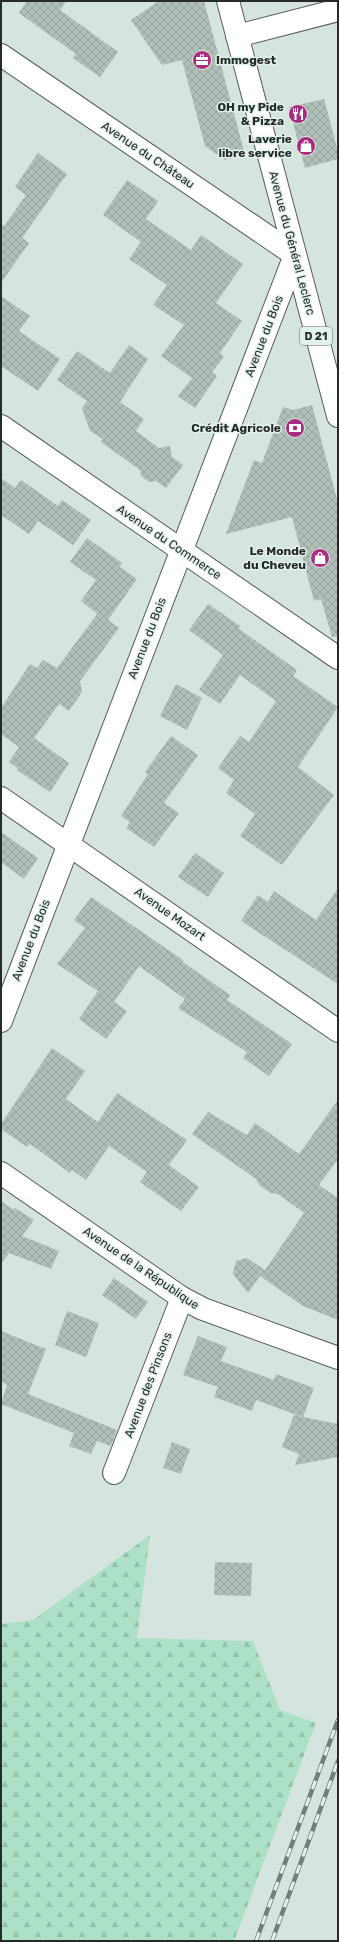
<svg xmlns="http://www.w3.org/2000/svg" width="339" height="1942" viewBox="0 0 339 1942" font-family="Rubik,sans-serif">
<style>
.forest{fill:url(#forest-firs)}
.building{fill:url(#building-cross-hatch)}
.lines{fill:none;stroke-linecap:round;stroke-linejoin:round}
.minor-casing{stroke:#515f58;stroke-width:24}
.primary-casing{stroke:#515f58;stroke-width:24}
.minor{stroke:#fff;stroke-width:22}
.primary{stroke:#fff;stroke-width:22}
.rail-casing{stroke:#747e79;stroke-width:4.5}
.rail{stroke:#e2f2ea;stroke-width:3;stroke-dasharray:9;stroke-linecap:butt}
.labels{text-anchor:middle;stroke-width:3;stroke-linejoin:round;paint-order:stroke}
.shield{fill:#e2f2ea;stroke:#5e6762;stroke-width:1}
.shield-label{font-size:11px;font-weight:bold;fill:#252b28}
.poi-label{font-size:12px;font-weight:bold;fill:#252b28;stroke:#e2f2ea;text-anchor:end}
.street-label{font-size:12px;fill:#252b28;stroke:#e2f2ea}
</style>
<defs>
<pattern id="forest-firs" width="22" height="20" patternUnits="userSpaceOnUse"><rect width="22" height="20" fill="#ace1c7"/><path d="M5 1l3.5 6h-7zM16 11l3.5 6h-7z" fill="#94c1ab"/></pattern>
<pattern id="building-cross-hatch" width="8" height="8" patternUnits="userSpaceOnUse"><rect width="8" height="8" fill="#b0bfb7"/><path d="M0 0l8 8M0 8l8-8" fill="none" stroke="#97a49d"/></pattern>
</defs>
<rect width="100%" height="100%" fill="#d5e5dd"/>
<path class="forest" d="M150 1535 137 1638 253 1641 280 1710 316 1723 234 1941H1V1624L33 1620Z"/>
<g class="building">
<path d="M27 1H67L60 10 118 52 100 77 73 58 76 54 19 13Z"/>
<path d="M159 1H204L245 155 225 160 205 146 182 60 162 65 131 20Z"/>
<path d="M324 99 338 152V159L305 168 289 107Z"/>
<path d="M38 153 67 174 22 238 29 243 1 283V223L4 226 26 195 15 187Z"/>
<path d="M127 180 158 201 146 219 191 250 201 235 243 264 216 303 242 321 220 353 224 357 212 372 217 376 195 408 178 396 192 378 161 356 184 325 153 305 167 285 129 259 141 242 103 215Z"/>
<path d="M1 296 30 316 19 331 60 359 38 391 1 366Z"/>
<path d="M129 345 148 359 120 402 144 419 136 431 159 448 170 446 172 457 183 465 166 488 156 481 149 482 141 476 140 470 101 442 103 439 90 431 82 408 87 401 57 380 77 351 110 373Z"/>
<path d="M312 405 338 503V636L332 637 321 599 314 601 292 517 226 534 254 460 262 463 283 407 293 410Z"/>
<path d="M1 478 15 488 21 480 58 506 62 500 91 520 73 545 38 521 29 534 1 515Z"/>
<path d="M87 538 122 563 120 567 137 579 108 620 119 628 80 681 82 692 69 711 59 704 34 738 69 763 50 792 17 770 18 768 9 762 19 747 1 734V708L30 664 37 668 43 660 57 668 98 613 99 615 81 601 96 580 70 562Z"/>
<path d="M208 604 240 626 239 629 297 670 293 676 338 707 298 767 334 795 282 865 240 836 255 814 226 793 234 780 218 768 240 736 249 742 276 701 240 675 220 704 199 690 223 655 189 630Z"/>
<path d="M176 684 202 698 187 730 160 716Z"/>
<path d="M171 736 198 755 164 803 179 813 154 847 126 828 130 822 121 816 148 774 145 772Z"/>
<path d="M1 832 38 858 24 879 1 862Z"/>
<path d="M195 853 224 873 208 897 178 877Z"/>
<path d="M338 888V984L241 921 258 895 268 902 274 891 316 920Z"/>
<path d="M91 897 183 960V962L230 995 227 1000 292 1044 269 1076 243 1058 247 1052 178 1008 185 999 139 966 114 1002 127 1011 106 1039 79 1019 98 991 57 964 85 928 74 920Z"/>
<path d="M52 1048 85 1071 66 1099 98 1122 117 1093 187 1140 169 1165 199 1187 181 1211 140 1182 147 1172 109 1146 86 1180 72 1170 70 1173 30 1144 27 1147 1 1129V1124Z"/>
<path d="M338 1100V1159L319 1185 338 1198V1320L303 1306 260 1276 262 1273 248 1293 233 1274 236 1261 247 1258 265 1270 304 1213 278 1194 271 1193 260 1186 256 1179 192 1134 208 1112 247 1135 255 1123 299 1154Z"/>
<path d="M1 1201 14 1210 15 1208 34 1220 22 1236 59 1251 51 1269 9 1253 1 1264Z"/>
<path d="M114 1278 148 1302 136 1319 102 1295Z"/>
<path d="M67 1311 99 1323 86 1357 55 1345Z"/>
<path d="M1 1331 46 1349 28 1394 117 1430 111 1446 97 1441 91 1454 69 1446 74 1433 1 1404 7 1385 1 1381Z"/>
<path d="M198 1336 227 1347 221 1361 274 1380 276 1374 314 1388 303 1417 338 1424V1457L295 1465 299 1454 282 1447 294 1415 302 1417 256 1400 252 1411 214 1397 218 1387 183 1375Z"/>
<path d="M172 1442 190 1449 181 1474 163 1468Z"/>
<path d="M215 1562 252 1563 251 1596 214 1595Z"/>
</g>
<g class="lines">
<defs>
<g id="minor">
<path d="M237 36 338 10"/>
<path d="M1 55 295 255 1 1021"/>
<path d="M1 426 338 658"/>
<path d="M1 798 338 1031"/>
<path d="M1 1173 182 1298 203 1309 338 1358"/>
<path d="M114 1473 182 1298"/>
</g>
<path id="primary" d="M228 1 338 416"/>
</defs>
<use href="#minor" class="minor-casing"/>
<use href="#primary" class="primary-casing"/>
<use href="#minor" class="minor"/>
<use href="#primary" class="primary"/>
<defs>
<g id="rail">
<path d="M256 1941 338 1720"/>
<path d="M272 1941 338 1761"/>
</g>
</defs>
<use href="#rail" class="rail-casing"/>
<use href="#rail" class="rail"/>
</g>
<defs>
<symbol id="office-disc" viewBox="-11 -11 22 22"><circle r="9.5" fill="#a82d80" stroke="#e2f2ea"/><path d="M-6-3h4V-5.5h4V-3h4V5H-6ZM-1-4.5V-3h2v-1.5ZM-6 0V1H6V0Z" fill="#fff"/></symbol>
<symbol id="restaurant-disc" viewBox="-11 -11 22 22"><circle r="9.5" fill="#a82d80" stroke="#e2f2ea"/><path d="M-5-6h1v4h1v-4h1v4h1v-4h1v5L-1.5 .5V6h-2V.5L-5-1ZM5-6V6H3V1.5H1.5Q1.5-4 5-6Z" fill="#fff"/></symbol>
<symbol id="shop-disc" viewBox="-11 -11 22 22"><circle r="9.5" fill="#a82d80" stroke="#e2f2ea"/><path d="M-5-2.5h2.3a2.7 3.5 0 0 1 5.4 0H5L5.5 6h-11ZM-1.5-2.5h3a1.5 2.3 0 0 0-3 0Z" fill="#fff"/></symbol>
<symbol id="bank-disc" viewBox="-11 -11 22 22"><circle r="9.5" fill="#a82d80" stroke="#e2f2ea"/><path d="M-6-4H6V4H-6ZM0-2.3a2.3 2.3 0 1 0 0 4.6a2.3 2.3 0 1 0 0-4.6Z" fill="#fff"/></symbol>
</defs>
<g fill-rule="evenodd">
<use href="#office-disc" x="191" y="49" width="22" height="22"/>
<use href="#restaurant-disc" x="287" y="103" width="22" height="22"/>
<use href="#shop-disc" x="295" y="135" width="22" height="22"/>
<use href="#bank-disc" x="284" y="417" width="22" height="22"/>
<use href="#shop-disc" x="309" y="547" width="22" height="22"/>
</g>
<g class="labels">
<rect class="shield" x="300" y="327" width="32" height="18" rx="3"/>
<g class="shield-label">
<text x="316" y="340">D 21</text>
</g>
<g class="poi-label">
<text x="216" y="64" text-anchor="start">Immogest</text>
<text x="284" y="111">OH my Pide<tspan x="284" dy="14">&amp; Pizza</tspan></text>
<text x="292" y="143">Laverie<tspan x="292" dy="14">libre service</tspan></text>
<text x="281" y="432">Crédit Agricole</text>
<text x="306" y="555">Le Monde<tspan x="306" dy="14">du Cheveu</tspan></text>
</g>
<g class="street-label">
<text transform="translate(148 155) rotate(34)" y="4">Avenue du Château</text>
<text transform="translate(292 243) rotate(75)" y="4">Avenue du Général Leclerc</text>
<text transform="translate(264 336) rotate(-69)" y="4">Avenue du Bois</text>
<text transform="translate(169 542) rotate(34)" y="4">Avenue du Commerce</text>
<text transform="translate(147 638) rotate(-69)" y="4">Avenue du Bois</text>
<text transform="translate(170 914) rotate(35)" y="4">Avenue Mozart</text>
<text transform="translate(31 940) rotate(-69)" y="4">Avenue du Bois</text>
<text transform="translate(141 1268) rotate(34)" y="4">Avenue de la République</text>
<text transform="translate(148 1385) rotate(-69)" y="4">Avenue des Pinsons</text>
</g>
</g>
<rect width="339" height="1942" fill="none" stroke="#252b28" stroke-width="4"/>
</svg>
